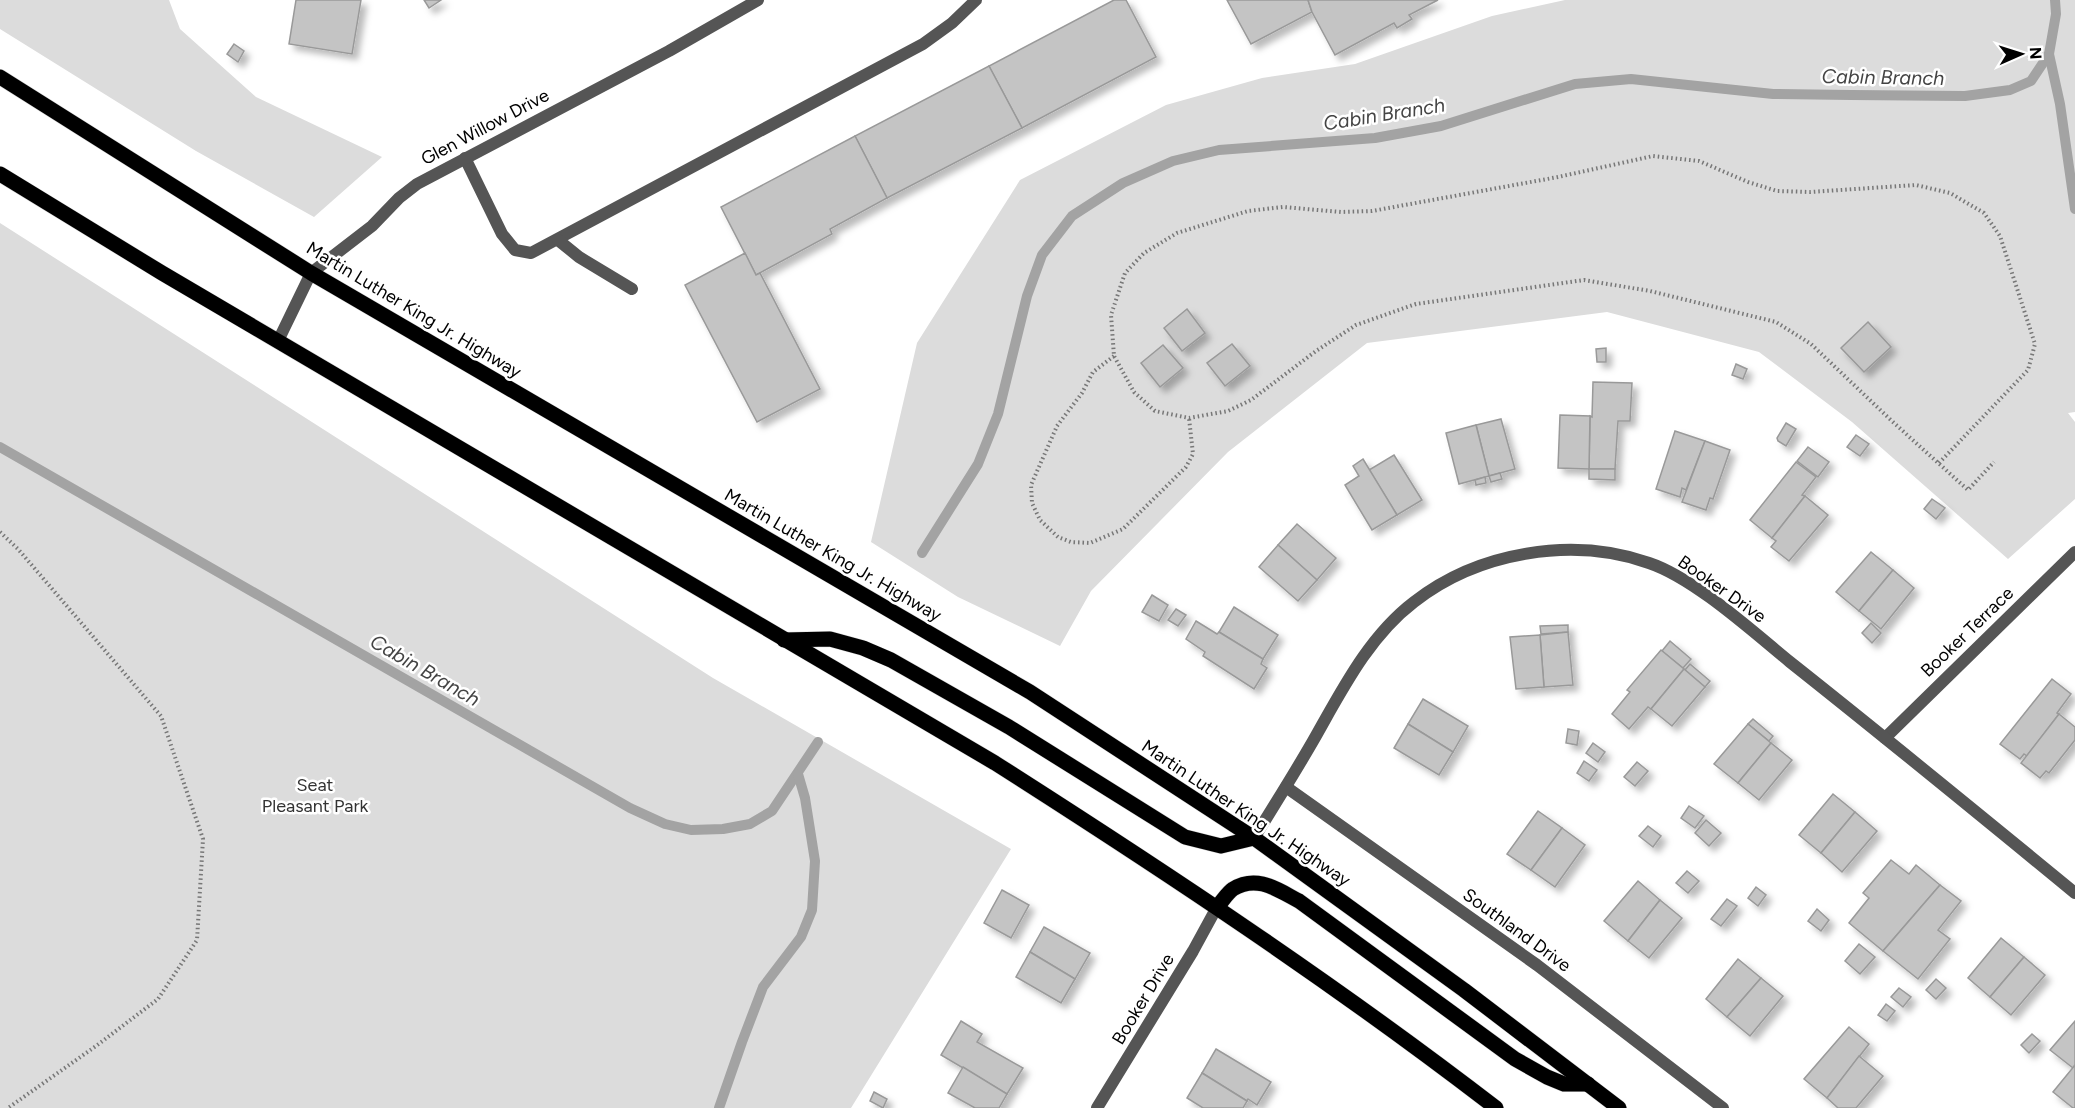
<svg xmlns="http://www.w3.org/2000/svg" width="2075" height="1108" viewBox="0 0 2075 1108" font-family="Figtree,sans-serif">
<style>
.green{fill:#dcdcdc}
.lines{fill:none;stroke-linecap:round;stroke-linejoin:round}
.stream{stroke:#a3a3a3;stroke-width:10}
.building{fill:#c4c4c4;stroke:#999;stroke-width:1.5;filter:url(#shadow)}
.primary-casing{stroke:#dbdbdb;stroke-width:16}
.path{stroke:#777;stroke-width:4;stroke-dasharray:1.5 3;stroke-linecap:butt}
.service{stroke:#555;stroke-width:12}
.minor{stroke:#555;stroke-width:12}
.primary{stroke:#000;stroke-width:15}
.labels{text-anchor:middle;stroke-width:5;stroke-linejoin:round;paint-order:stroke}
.street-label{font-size:18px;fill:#000;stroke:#fff}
.park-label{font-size:18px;fill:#333;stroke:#fff}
.water-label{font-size:20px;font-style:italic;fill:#444;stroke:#fff}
</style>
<defs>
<filter id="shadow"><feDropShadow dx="5.5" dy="5.5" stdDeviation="3" flood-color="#0004"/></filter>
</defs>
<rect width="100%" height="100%" fill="#fff"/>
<g class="green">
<path d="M0 0H169L180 29 256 97 382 157 314 217 196 151 0 29Z"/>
<path d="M1565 0H2075V412L2068 413 2075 422V499L2008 559 1852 422 1759 352 1607 312 1367 343 1228 452 1091 591 1060 646 958 597 871 542 917 343 1020 180 1166 105 1262 78 1355 64 1492 16Z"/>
<path d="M0 223 713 678 1011 849 851 1108H0Z"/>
</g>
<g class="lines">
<g class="stream">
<path d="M2049 54 2060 104 2075 209"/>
<path d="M0 447 630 808 665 824 691 830 723 829 750 824 772 811 818 742"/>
<path d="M922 553 978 464 998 414 1027 296 1042 255 1072 216 1123 183 1173 161 1219 150 1375 138 1441 126 1575 84 1631 79 1773 94 1851 95 1965 96 2010 90 2031 81 2049 54 2056 14 2055 0"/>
<path d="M719 1108 742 1042 763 987 801 937 812 910 815 861 805 798 798 774"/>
</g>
</g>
<g class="building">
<path d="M296 0H361L352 54 289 44Z"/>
<path d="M424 0H441L429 8Z"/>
<path d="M1114 0H1126L1156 57 1022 128 989 66Z"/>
<path d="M1227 0H1308L1312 12 1251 44Z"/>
<path d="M1308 0H1438L1409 15 1412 19 1397 28 1394 23 1335 55 1312 12Z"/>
<path d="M234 44 244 51 238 62 227 54Z"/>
<path d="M989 66 1022 128 887 198 855 136Z"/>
<path d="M855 136 887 198 830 229 832 234 756 275 721 207Z"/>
<path d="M745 253 756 275 760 273 820 389 757 422 685 285Z"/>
<path d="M1187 309 1205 333 1182 351 1164 328Z"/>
<path d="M1868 322 1891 347 1864 372 1841 348Z"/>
<path d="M1232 344 1250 366 1225 386 1207 363Z"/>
<path d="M1163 345 1183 368 1160 387 1141 363Z"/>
<path d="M1606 348V362H1597L1596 349Z"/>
<path d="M1736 364 1747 369 1743 379 1732 375Z"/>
<path d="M1593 382 1632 383 1630 421H1618L1615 469H1589L1590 416 1592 417Z"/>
<path d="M1560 415 1590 416 1589 469 1558 468Z"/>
<path d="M1501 419 1515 469 1489 476 1476 425Z"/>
<path d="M1786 423 1796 429 1786 446 1778 441 1777 438Z"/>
<path d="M1476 425 1489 476 1459 484 1446 433Z"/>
<path d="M1675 431 1705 441 1686 490 1682 488 1680 497 1656 489Z"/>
<path d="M1856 435 1869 444 1860 456 1847 447Z"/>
<path d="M1705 441 1730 450 1713 499 1710 498 1706 510 1682 502Z"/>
<path d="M1808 447 1829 462 1818 477 1797 461Z"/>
<path d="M1394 455 1422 500 1397 515 1369 470Z"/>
<path d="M1363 459 1397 515 1372 530 1345 485 1359 476 1353 466Z"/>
<path d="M1796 462 1816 477 1802 495 1805 496 1772 538 1750 520Z"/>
<path d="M1589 469H1615V480L1589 479Z"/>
<path d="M1500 473 1502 479 1491 482 1489 476Z"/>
<path d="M1485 477 1486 483 1476 485 1475 480Z"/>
<path d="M1805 496 1828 515 1789 561 1771 547 1776 541 1772 538Z"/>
<path d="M1932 499 1945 508 1936 519 1924 509Z"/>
<path d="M1297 524 1336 558 1317 580 1278 545Z"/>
<path d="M1278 545 1317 580 1298 601 1259 567Z"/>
<path d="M1871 552 1893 570 1859 611 1836 592Z"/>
<path d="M1893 570 1914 588 1881 629 1859 611Z"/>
<path d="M1152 595 1168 605 1159 621 1142 612Z"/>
<path d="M1234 607 1278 635 1263 659 1219 632Z"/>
<path d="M1176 609 1186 615 1178 626 1168 620Z"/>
<path d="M1196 621 1217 634 1219 632 1263 659 1261 664 1267 668 1254 689 1203 656 1205 652 1186 639Z"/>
<path d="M1871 623 1881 633 1872 643 1862 633Z"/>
<path d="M1568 625V632L1541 634 1540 626Z"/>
<path d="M1568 632 1573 685 1544 687 1540 635Z"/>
<path d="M1540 635 1544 687 1516 689 1510 637Z"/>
<path d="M1670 641 1691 659 1683 668 1662 651Z"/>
<path d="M1661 650 1684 669 1651 709 1648 707 1629 729 1612 714 1630 692 1627 690Z"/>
<path d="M1690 664 1710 681 1705 687 1685 670Z"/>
<path d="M1684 669 1705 687 1672 726 1651 709Z"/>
<path d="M2052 679 2071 694 2057 713 2059 714 2027 756 2024 754 2020 759 2000 744Z"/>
<path d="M1423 699 1468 726 1453 752 1408 724Z"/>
<path d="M2059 714 2075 727V740L2049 773 2046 771 2040 778 2021 763Z"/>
<path d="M1753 719 1773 736 1769 741 1748 724Z"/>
<path d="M1408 724 1453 752 1439 775 1394 748Z"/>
<path d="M1748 724 1771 743 1738 783 1714 764Z"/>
<path d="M1568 729 1579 731 1577 745 1566 743Z"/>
<path d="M1593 743 1605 752 1598 762 1586 753Z"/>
<path d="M1771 743 1792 760 1759 800 1738 783Z"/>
<path d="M1584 761 1597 770 1589 781 1577 773Z"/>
<path d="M1637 762 1648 771 1635 786 1624 777Z"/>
<path d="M1833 794 1855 812 1821 853 1799 835Z"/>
<path d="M1689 806 1704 816 1695 828 1681 818Z"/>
<path d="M1538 811 1562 828 1531 870 1507 854Z"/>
<path d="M1855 812 1877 831 1842 872 1821 853Z"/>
<path d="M1706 820 1721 833 1709 846 1695 833Z"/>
<path d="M1648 826 1661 836 1653 847 1639 836Z"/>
<path d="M1562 828 1585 845 1555 887 1531 870Z"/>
<path d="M1891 860 1909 874 1916 865 1940 885 1883 951 1849 923 1869 898 1863 893Z"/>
<path d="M1687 871 1699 881 1688 893 1676 883Z"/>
<path d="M1638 881 1660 900 1628 941 1604 921Z"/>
<path d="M1940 885 1961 901 1938 930 1950 939 1918 979 1883 951Z"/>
<path d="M1756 887 1766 895 1758 906 1748 898Z"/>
<path d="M1002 890 1029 905 1011 938 984 923Z"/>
<path d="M1727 899 1737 906 1721 926 1711 919Z"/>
<path d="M1660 900 1682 918 1649 958 1628 941Z"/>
<path d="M1817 909 1829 920 1821 931 1808 921Z"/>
<path d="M1044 927 1090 953 1075 979 1030 952Z"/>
<path d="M2001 938 2024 957 1990 997 1968 978Z"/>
<path d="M1859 944 1875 957 1860 974 1845 961Z"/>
<path d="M1030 952 1075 979 1061 1003 1016 977Z"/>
<path d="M2024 957 2045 975 2011 1015 1990 997Z"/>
<path d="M1738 959 1761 978 1727 1017 1706 999Z"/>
<path d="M1761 978 1783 996 1750 1036 1727 1017Z"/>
<path d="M1936 979 1946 988 1936 999 1926 990Z"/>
<path d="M1899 988 1911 997 1903 1007 1891 997Z"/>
<path d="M1886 1004 1895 1011 1887 1021 1878 1015Z"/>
<path d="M961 1021 982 1034 977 1042 1023 1068 1007 1094 941 1055Z"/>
<path d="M2075 1021V1065L2073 1068 2050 1050Z"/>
<path d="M1849 1027 1869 1044 1827 1098 1804 1079Z"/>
<path d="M2032 1034 2040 1041 2029 1053 2021 1045Z"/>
<path d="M1216 1049 1271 1082 1257 1105 1248 1099 1247 1101 1202 1073Z"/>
<path d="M1859 1056 1883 1076 1856 1108H1838L1827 1098Z"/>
<path d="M2075 1065V1108H2073L2053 1092Z"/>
<path d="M963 1067 1007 1094 999 1108H975L948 1093Z"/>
<path d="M1202 1073 1247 1101 1243 1108H1203L1187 1098Z"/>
<path d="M874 1092 887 1099 883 1108 870 1101Z"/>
</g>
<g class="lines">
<defs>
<g id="primary">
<path d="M0 77 311 273 1030 692 1254 838 1464 990 1619 1108"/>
<path d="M0 174 162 273 995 763C1166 872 1335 984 1496 1108"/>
<path d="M784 640 830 639 863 648 891 660 1009 727 1185 837 1221 846 1254 838"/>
<path d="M1217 907C1222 902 1227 893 1233 889 1257 874 1278 890 1299 901L1515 1059 1547 1077 1564 1084H1588"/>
</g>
</defs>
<use href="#primary" class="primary-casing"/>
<g class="path">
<path d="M1114 356 1093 372 1082 393 1057 426 1031 485 1032 503 1040 520 1058 537 1071 542 1090 543 1123 529 1186 467 1193 454 1189 418"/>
<path d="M1939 463 2028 370 2035 344 2000 236 1984 213 1950 193 1916 185 1810 192 1777 191 1748 182 1699 161 1653 156 1558 177 1372 211 1341 212 1283 207 1248 211 1177 233 1144 253 1125 273 1111 315 1114 356 1134 392 1155 411 1189 418 1228 411 1251 400 1316 351 1356 325 1416 304 1584 280 1650 291 1776 322 1811 344 1894 423 1968 490 1994 462"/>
<path d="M0 532 18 549 161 716 203 839 197 940 158 999 96 1046 8 1108"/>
</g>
<g class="service">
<path d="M465 158 502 234 515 250 531 253 923 44 952 23 976 0"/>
<path d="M558 240 579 257 632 289"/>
</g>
<g class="minor">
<path d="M278 341 311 273 372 226 399 198 417 184 669 51 758 0"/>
<path d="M1885 738 2075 552"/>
<path d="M1286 787 1537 965 1723 1108"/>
<path d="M1254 838C1274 806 1294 774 1313 741 1341 692 1368 637 1414 602 1478 552 1572 536 1649 563 1694 578 1752 631 1790 662 1886 738 1980 815 2075 893"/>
<path d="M1097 1108 1193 951 1217 907"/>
</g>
<use href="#primary" class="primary"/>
</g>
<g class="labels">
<g class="street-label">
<text transform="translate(485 127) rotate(-28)" y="6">Glen Willow Drive</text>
<text transform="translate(414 310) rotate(31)" y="6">Martin Luther King Jr. Highway</text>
<text transform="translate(833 555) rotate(30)" y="6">Martin Luther King Jr. Highway</text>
<text transform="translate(1722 589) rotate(35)" y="6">Booker Drive</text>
<text transform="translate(1967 632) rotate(-44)" y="6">Booker Terrace</text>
<text transform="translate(1246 813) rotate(34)" y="6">Martin Luther King Jr. Highway</text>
<text transform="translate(1517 930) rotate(36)" y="6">Southland Drive</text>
<text transform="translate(1143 999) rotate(-59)" y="6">Booker Drive</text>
</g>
<g class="park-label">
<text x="315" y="791">Seat<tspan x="315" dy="21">Pleasant Park</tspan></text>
</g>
<g class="water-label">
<text transform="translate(1883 77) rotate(1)" y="7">Cabin Branch</text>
<text transform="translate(1384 114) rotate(-9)" y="7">Cabin Branch</text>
<text transform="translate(425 670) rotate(30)" y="7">Cabin Branch</text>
</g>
</g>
<g transform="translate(2021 54) rotate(87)" stroke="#ffffff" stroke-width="4.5" paint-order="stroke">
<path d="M0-4.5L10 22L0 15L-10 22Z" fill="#000000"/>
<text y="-9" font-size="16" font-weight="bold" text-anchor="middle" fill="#000000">N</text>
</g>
</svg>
